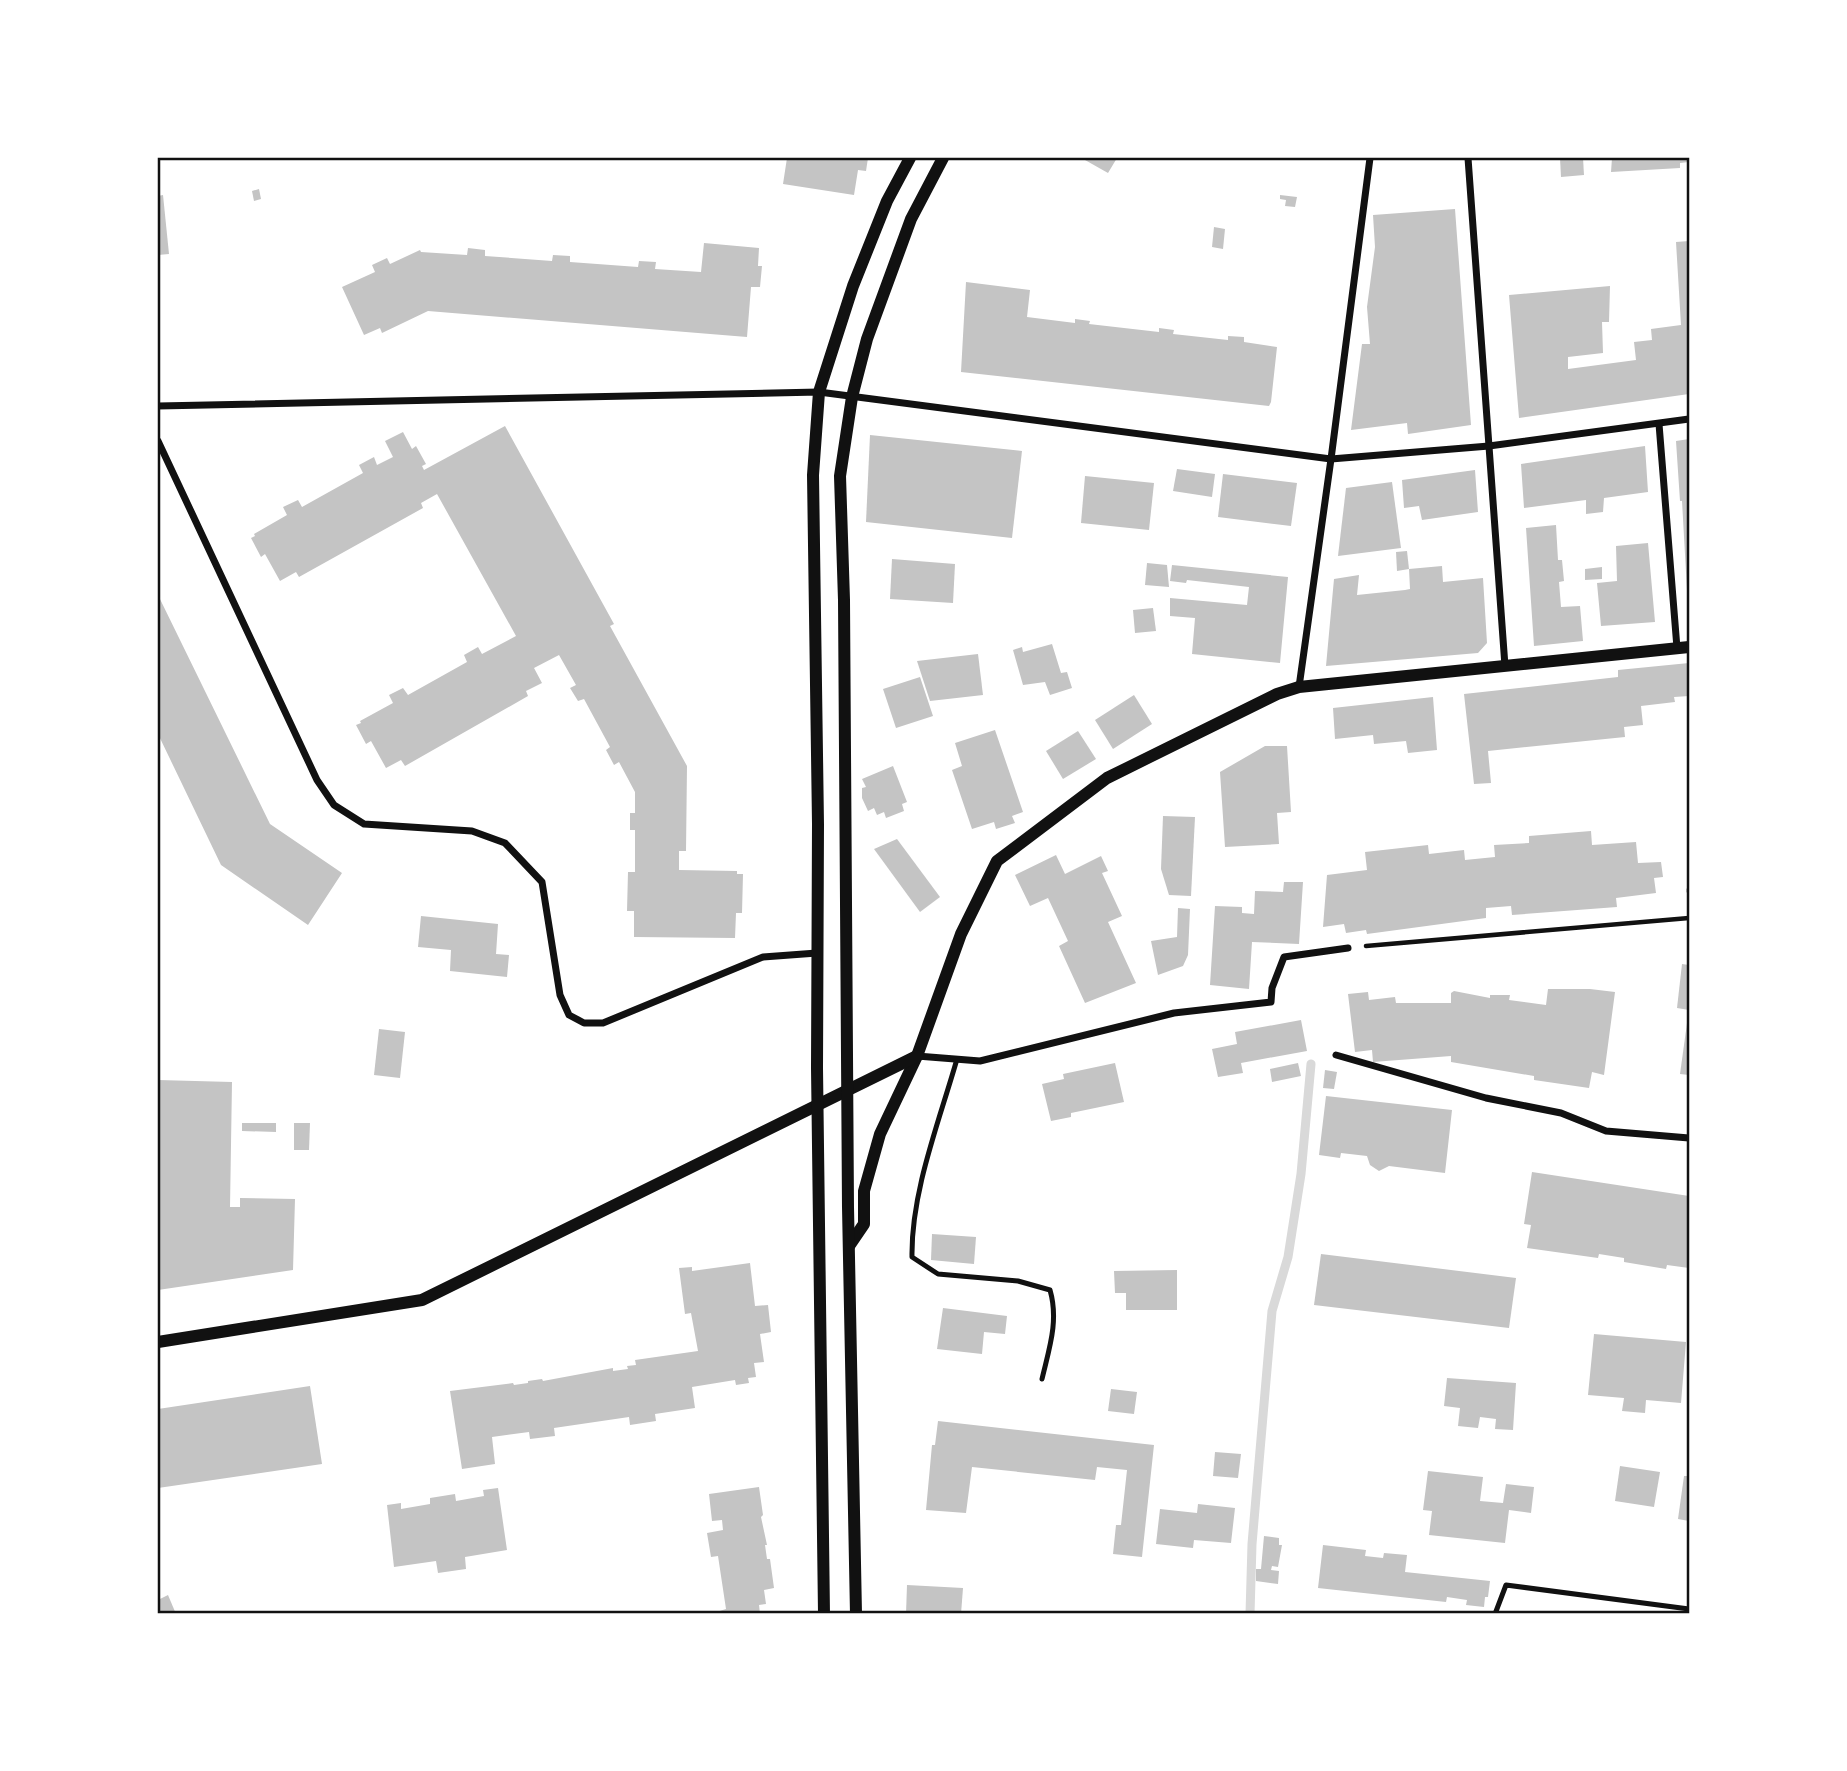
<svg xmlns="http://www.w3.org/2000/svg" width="1847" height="1771" viewBox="0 0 1847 1771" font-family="'Times New Roman',serif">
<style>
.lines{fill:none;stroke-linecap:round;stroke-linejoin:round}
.stream{stroke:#d9d9d9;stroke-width:9}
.building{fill:#c4c4c4}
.path{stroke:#111;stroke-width:4.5}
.service{stroke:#111;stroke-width:5}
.minor{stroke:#111;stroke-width:7}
.tertiary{stroke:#111;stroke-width:12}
.neatline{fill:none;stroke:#111;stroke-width:2.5}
</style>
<rect width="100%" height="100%" fill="#fff"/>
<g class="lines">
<path class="stream" d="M1250 1614 1252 1544 1272 1311 1288 1257 1301 1174 1311 1064"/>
</g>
<g class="building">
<path d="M787 158 803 160 804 158H868L866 171 858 170 854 195 783 184Z"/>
<path d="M1087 158H1117L1108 173 1085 160Z"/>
<path d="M1560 158H1583L1584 175 1561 177Z"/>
<path d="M1612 158H1689V162L1680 163V168L1611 172Z"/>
<path d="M259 189 261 199 254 201 252 191Z"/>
<path d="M163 195 169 254 158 255V196Z"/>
<path d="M1280 195 1297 197 1295 207 1285 206 1286 200 1280 199Z"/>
<path d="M1455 209 1471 425 1408 434 1407 423 1351 430 1362 344H1370L1367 307 1375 247 1373 215Z"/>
<path d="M1214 227 1225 229 1223 249 1212 247Z"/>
<path d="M1689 241V394L1519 418 1509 295 1610 286 1609 322H1602L1603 353 1568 357V369L1636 360 1634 342 1652 340 1651 329 1681 325 1676 242Z"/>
<path d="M704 243 759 248 758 266H762L760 287H751L747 337 428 311 382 333 380 328 364 335 342 287 375 272 372 265 387 258 390 264 420 250 421 252 467 255 468 248 485 250V256L552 261 553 255 570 256V262L638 267 639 261 656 262 655 269 701 272Z"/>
<path d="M966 282 1030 290 1027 317 1075 323V319L1090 321 1089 324 1159 332V328L1174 330 1173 334 1228 340V336L1244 337V342L1277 347 1271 402 1269 406 961 372Z"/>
<path d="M505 426 614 624 610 626 687 766 686 851H679V870L737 871V874H743L742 913H736L735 938 634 937V911H627L628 872H635V830H630V813H635V792L619 762 614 765 606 750 610 747 584 699 578 701 570 688 576 685 559 655 534 668 542 683 526 691 528 696 405 766 401 760 386 768 371 741 366 744 356 725 361 723 360 721 393 703 389 695 403 688 408 695 467 662 464 655 478 647 482 654 516 636 437 494 421 503 423 508 299 577 296 572 280 581 265 554 261 557 251 538 255 536 254 534 287 515 283 507 298 500 302 507 363 473 359 465 374 457 377 465 393 457 385 441 403 432 412 449 416 446 426 464 422 466 424 470Z"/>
<path d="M870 435 1022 451 1012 538 866 522Z"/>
<path d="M1689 439V608H1688L1682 501H1680L1676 441Z"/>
<path d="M1645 446 1648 492 1604 498 1603 512 1586 514V500L1524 508 1521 464Z"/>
<path d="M1177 469 1215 474 1212 497 1173 491Z"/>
<path d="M1475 470 1478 512 1422 520 1419 506 1404 508 1402 480Z"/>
<path d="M1223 474 1297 483 1291 526 1218 517Z"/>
<path d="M1085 476 1154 483 1149 530 1081 523Z"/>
<path d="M1392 482 1401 548 1338 556 1346 488Z"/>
<path d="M1556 525 1558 560H1562L1564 581 1559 582 1561 607 1580 606 1583 641 1534 646 1526 528Z"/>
<path d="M1648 543 1655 622 1601 626 1597 583 1617 581 1616 546Z"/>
<path d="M1407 551 1409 569 1397 571 1396 552Z"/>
<path d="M892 559 955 564 953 603 890 599Z"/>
<path d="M1147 563 1167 565 1169 587 1145 585Z"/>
<path d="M1172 565 1288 577 1280 663 1192 654 1195 618 1170 616V598L1247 605 1249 587 1187 580 1186 583 1170 581Z"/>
<path d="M1442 566 1443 582 1483 578 1487 643 1478 653 1326 666 1334 579 1359 575 1357 595 1405 590 1410 589 1409 569Z"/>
<path d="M1602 567V579L1585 580V569Z"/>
<path d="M158 595 270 824 342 873 308 925 221 865 158 734Z"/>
<path d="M1153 608 1156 631 1135 633 1133 610Z"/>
<path d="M1052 644 1061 673 1067 672 1072 688 1050 695 1045 682 1023 685 1013 650 1022 647 1023 652Z"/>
<path d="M978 654 983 695 930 701 917 661Z"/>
<path d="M1689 663V696L1674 697 1675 702 1641 706 1643 725 1624 727 1625 737 1488 751 1491 783 1474 784 1464 694 1618 677V670Z"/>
<path d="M920 677 933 716 896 728 883 689Z"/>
<path d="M1134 695 1152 724 1113 749 1095 720Z"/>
<path d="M1433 697 1437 750 1408 753 1406 741 1374 744 1373 735 1335 739 1333 708Z"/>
<path d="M995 730 1023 812 1012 816 1015 823 996 829 994 822 972 829 952 770 962 766 955 743Z"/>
<path d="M1078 731 1096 759 1063 779 1046 751Z"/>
<path d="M1265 746H1287L1291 812 1277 813 1279 844 1225 847 1220 772Z"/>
<path d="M893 766 907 802 902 804 904 811 886 818 884 812 877 815 874 808 868 811 862 798V788L866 787 862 779Z"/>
<path d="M1163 816 1195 817 1191 896 1169 895 1161 869Z"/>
<path d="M1591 831 1592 845 1636 842 1638 863 1661 862 1663 877 1654 878 1656 893 1616 898 1617 907 1512 915 1511 906 1486 908V918L1367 934 1366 930 1346 933 1344 924 1323 927 1327 875 1367 870 1365 852 1428 845 1429 854 1464 850 1465 860 1495 857 1494 845 1529 843V836Z"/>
<path d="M897 839 940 897 920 912 874 849Z"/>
<path d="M1056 855 1065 874 1101 856 1108 871 1102 873 1122 916 1108 922 1136 983 1085 1003 1059 946 1068 941 1048 898 1030 906 1015 875Z"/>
<path d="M1284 882H1303L1299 944 1252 942 1249 989 1210 985 1215 906 1242 907V913L1254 914 1255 891 1283 892Z"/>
<path d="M1178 908 1190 909 1188 955 1183 966 1158 975 1151 941 1177 937Z"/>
<path d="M421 916 498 924 496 954 509 955 507 977 450 971 451 950 418 947Z"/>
<path d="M1682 964 1689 965V1010L1677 1008Z"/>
<path d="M1548 989H1590L1615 992 1604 1075 1592 1072 1589 1088 1534 1080V1076L1451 1062V1056L1373 1062 1372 1050 1355 1052 1348 994 1368 992 1369 1000 1395 997 1396 1003H1451V993L1454 991 1490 998V995H1510L1509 1000 1546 1005Z"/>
<path d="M1688 1016H1689V1075L1680 1074Z"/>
<path d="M1301 1020 1307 1051 1241 1063 1243 1073 1218 1077 1212 1049 1237 1044 1235 1032Z"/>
<path d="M379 1029 405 1032 400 1078 374 1075Z"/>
<path d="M1115 1063 1124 1102 1071 1113V1117L1051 1121 1042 1084 1064 1079 1063 1074Z"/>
<path d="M1298 1063 1301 1076 1272 1082 1270 1069Z"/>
<path d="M1325 1070 1337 1072 1334 1089 1323 1088Z"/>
<path d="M158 1080 232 1082 230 1207H240V1198L295 1199 293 1270 158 1290Z"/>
<path d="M1326 1096 1452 1110 1445 1173 1389 1166 1379 1171 1370 1165 1367 1156 1341 1153 1340 1158 1319 1155Z"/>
<path d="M242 1123H276V1132L242 1131Z"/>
<path d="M294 1123H310L309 1150H294Z"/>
<path d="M1532 1172 1689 1196V1268L1667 1265 1666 1269 1624 1262V1258L1599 1254 1598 1258 1527 1248 1531 1225 1524 1224Z"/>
<path d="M932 1234 976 1237 974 1264 931 1260Z"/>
<path d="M1321 1254 1516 1278 1509 1328 1314 1305Z"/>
<path d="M750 1263 755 1306 768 1305 771 1332 760 1334 764 1362 754 1363 756 1377 748 1378 749 1383 736 1385 735 1380 692 1387 695 1408 655 1414 656 1421 630 1425 629 1417 554 1428 555 1436 530 1439 529 1432 492 1437 495 1464 462 1469 450 1391 513 1383 514 1385 528 1383V1381L542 1379 543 1381 613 1368V1371L628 1369 627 1366 636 1365 635 1360 698 1351 691 1313 685 1314 679 1268 692 1267V1271Z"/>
<path d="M1177 1270V1310H1126V1293H1115L1114 1271Z"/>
<path d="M943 1308 1007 1316 1005 1334 984 1332 982 1354 937 1349Z"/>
<path d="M1594 1334 1686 1342 1681 1403 1646 1400 1645 1413 1622 1411 1624 1398 1588 1395Z"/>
<path d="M1447 1378 1516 1383 1513 1430 1495 1429 1496 1419 1480 1417 1478 1428 1458 1426 1460 1408 1444 1406Z"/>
<path d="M310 1386 322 1464 158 1488V1409Z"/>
<path d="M1111 1389 1137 1392 1134 1414 1108 1411Z"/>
<path d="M938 1421 1154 1445 1142 1557 1113 1554 1116 1525H1121L1127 1470 1097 1467 1095 1480 972 1467 966 1513 926 1510 932 1445H935Z"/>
<path d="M1215 1452 1241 1454 1238 1478 1213 1476Z"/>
<path d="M1620 1466 1660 1472 1654 1507 1615 1501Z"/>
<path d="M1428 1471 1483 1477 1480 1501 1503 1503 1506 1484 1534 1487 1531 1513 1509 1510 1505 1543 1429 1535 1432 1511 1423 1510Z"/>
<path d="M1684 1476H1689V1521L1678 1519Z"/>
<path d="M759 1487 763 1515 761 1517 767 1545H765L767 1559H770L774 1588 764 1590 766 1604 759 1605 760 1614H710L726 1609 718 1556 711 1557 707 1533 723 1530 722 1520 712 1521 709 1494Z"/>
<path d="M498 1488 507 1550 465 1557 466 1569 438 1573 436 1561 394 1567 387 1505 401 1503V1509L430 1504V1498L455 1494 456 1501 484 1496 483 1490Z"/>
<path d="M1198 1504 1235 1508 1231 1543 1194 1540 1193 1548 1156 1544 1160 1509 1197 1513Z"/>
<path d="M1264 1536 1279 1538V1545H1282L1278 1567 1272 1566 1271 1570 1279 1571 1278 1584 1256 1581V1569H1261Z"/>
<path d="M1323 1545 1366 1550 1365 1556 1383 1558 1384 1553 1407 1555 1405 1572 1490 1581 1488 1597H1485L1484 1607 1466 1605 1467 1600 1447 1597 1446 1602 1318 1588Z"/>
<path d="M907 1585 963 1588 961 1614H906Z"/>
<path d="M168 1595 176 1614H158V1600Z"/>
</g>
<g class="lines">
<g class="path">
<path d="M1689 889V892"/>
<path d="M1366 946 1689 918"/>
</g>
<g class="service">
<path d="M957 1059C939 1122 911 1192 912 1257L938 1274 1018 1281 1050 1290C1059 1321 1049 1349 1042 1379"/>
<path d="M1495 1614 1506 1585 1689 1609"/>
</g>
<g class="minor">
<path d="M1468 158 1505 666"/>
<path d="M158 406 819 392 1331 459 1489 446 1689 419"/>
<path d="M1659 424 1677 648"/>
<path d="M158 441 317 780 334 805 364 824 472 831 505 843 542 882 560 995 569 1015 584 1023H603L763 957 817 953"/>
<path d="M1299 687 1331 459 1370 158"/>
<path d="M1336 1055 1486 1098 1561 1113 1606 1131 1689 1138"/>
<path d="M917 1056 980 1061 1174 1013 1271 1002 1272 988 1284 957 1348 948"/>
</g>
<g class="tertiary">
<path d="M849 1246 864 1224V1191L880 1134 917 1056 961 934 997 861 1107 778 1277 694 1299 687 1689 647"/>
<path d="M158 1342 422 1300 917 1056"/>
<path d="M824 1614 817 1068 818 824 813 475 819 392 853 286 887 201 910 158"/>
<path d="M856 1614 848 1207 844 600 840 476 852 397 867 339 911 219 943 158"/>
</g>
</g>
<rect width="1847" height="1771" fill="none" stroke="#ffffff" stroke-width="318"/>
<rect x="159" y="159" width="1529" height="1453" class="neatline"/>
</svg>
